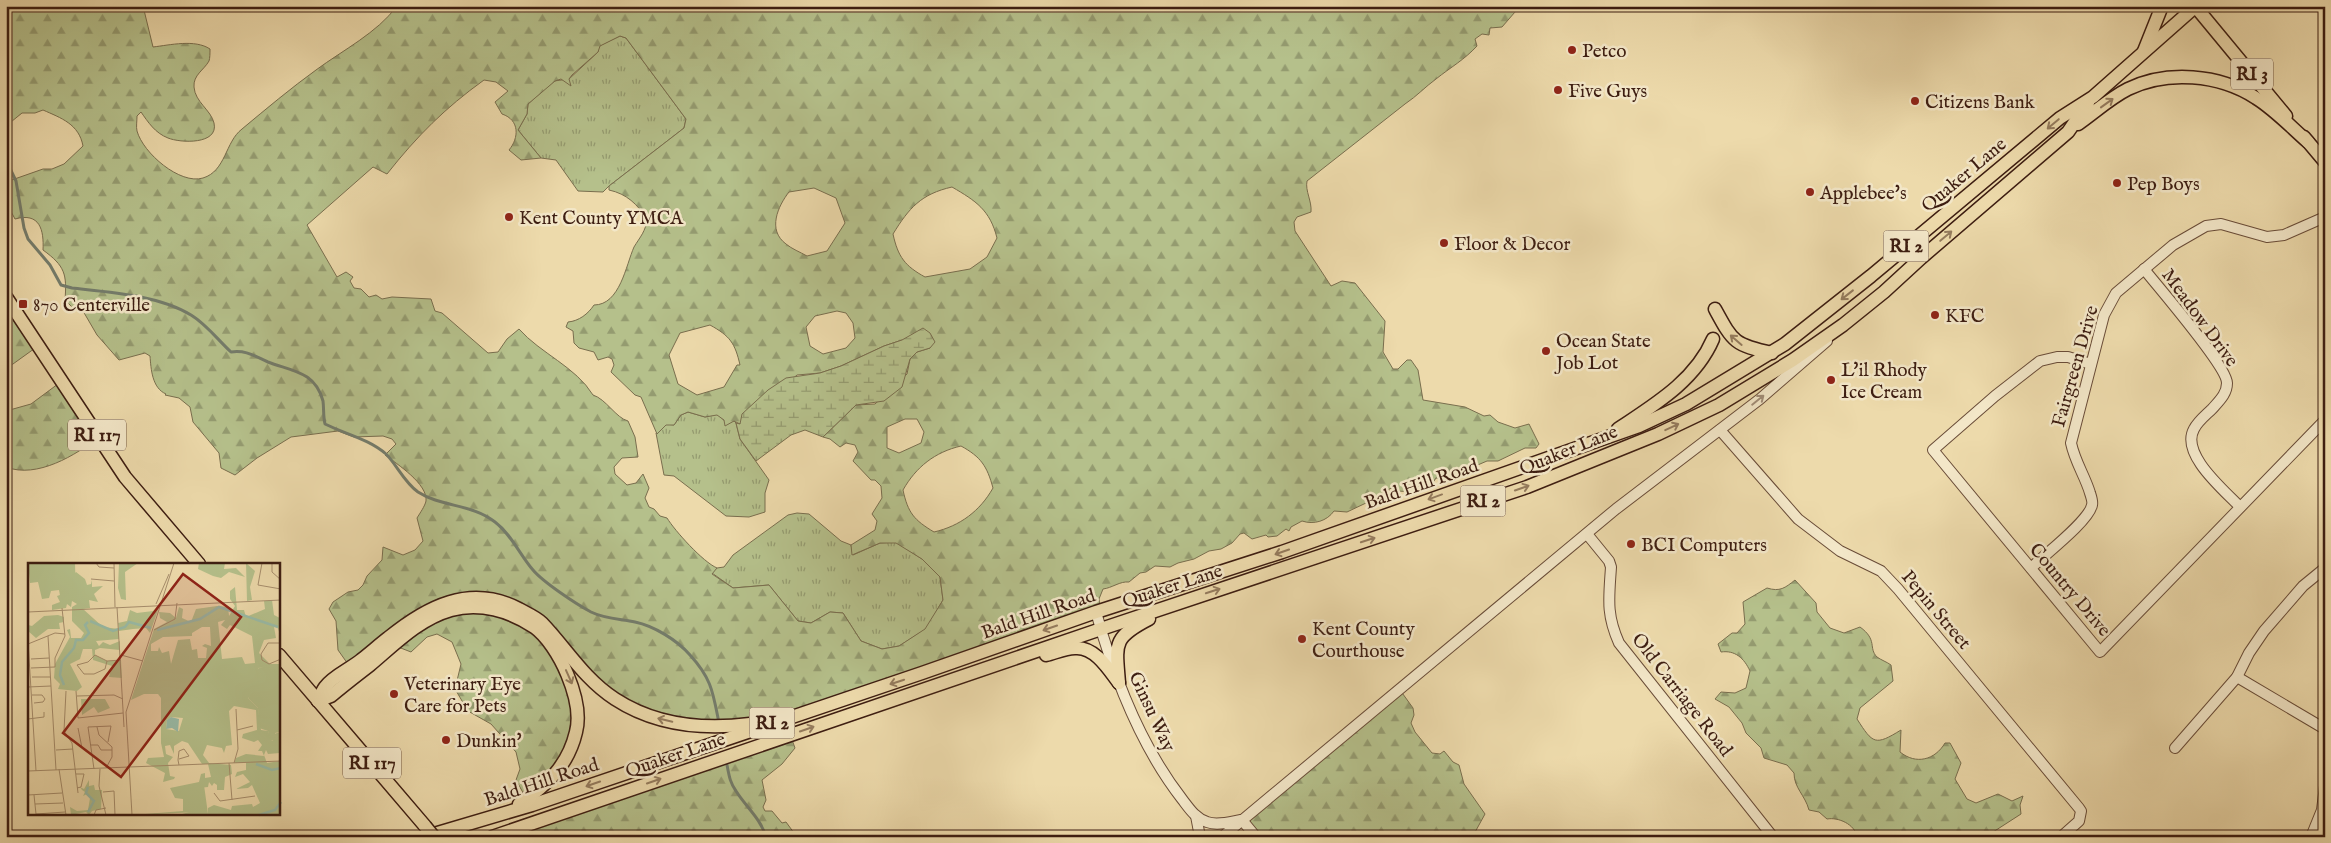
<svg xmlns="http://www.w3.org/2000/svg" width="2331" height="843" viewBox="0 0 2331 843" font-family="'IM FELL English',serif">
<style>
.grass{fill:url(#grass-tufts);stroke:#796e4e}
.forest{fill:url(#forest-firs);stroke:#796e4e;fill-rule:evenodd}
.wetland{fill:url(#wetland-marsh);stroke:#796e4e}
.lines{fill:none;stroke-linecap:round;stroke-linejoin:round}
.stream{stroke:#747c6b;stroke-width:3}
.minor-casing{stroke:#694c38;stroke-width:12}
.major-casing{stroke:#3d1d11;stroke-width:15}
.minor{stroke:#f3e7c8;stroke-width:10}
.major{stroke:#eddaab;stroke-width:12}
.major-bridge-casing{stroke:#3d1d11;stroke-width:15;stroke-linecap:butt}
.major-bridge{stroke:#eddaab;stroke-width:12}
.oneway{stroke:#957c5e}
.oneway2{stroke:#a18c76}
.poi-dot{fill:#8f2418;stroke:#f3e7c8;stroke-width:2}
.labels{text-anchor:middle;stroke-width:5;stroke-linejoin:round;paint-order:stroke}
.shield{fill:#f3e7c8;stroke:#745a48;stroke-width:1}
.shield-label{font-size:18px;font-weight:bold;fill:#3d1d11}
.poi-label{font-size:19px;fill:#3d1d11;stroke:#f3e7c8;text-anchor:start}
.street-label{font-size:19px;fill:#3d1d11;stroke:#f3e7c8}
.inset-river{fill:none;stroke:#99bba7;stroke-width:2.5}
.inset-road{fill:none;stroke:#a78e6d;stroke-width:1}
.view{fill:#8f2418;fill-opacity:0.15;stroke:#8f2418;stroke-width:2.5}
.inset-edge{fill:none;stroke:#3d1d11;stroke-width:2.5}
</style>
<defs>
<pattern id="grass-tufts" width="24" height="20" patternUnits="userSpaceOnUse" patternTransform="scale(1.25)"><rect width="24" height="20" fill="#b5c08b"/><path d="M3 7l-1-3M5 7V3M7 7l1-3M15 17l-1-3M17 17v-4M19 17l1-3" fill="none" stroke="#949b70"/></pattern>
<pattern id="forest-firs" width="22" height="20" patternUnits="userSpaceOnUse" patternTransform="scale(1.25)"><rect width="22" height="20" fill="#b5c08b"/><path d="M5 1l3.5 6h-7zM16 11l3.5 6h-7z" fill="#949b70"/></pattern>
<pattern id="wetland-marsh" width="20" height="14" patternUnits="userSpaceOnUse" patternTransform="scale(1.25)"><rect width="20" height="14" fill="#b5c08b"/><path d="M1 5h8M5 5V1M11 12h8M15 12V8" fill="none" stroke="#949b70"/></pattern>
</defs>
<rect width="100%" height="100%" fill="#eddaab"/>
<filter id="stains"><feTurbulence type="fractalNoise" baseFrequency=".004" numOctaves="4"/><feColorMatrix values="0 0 0 0 .2 0 0 0 0 .09 0 0 0 0 .02 0 0 0 .5 -.17"/></filter>
<radialGradient id="worn" r=".72"><stop offset=".6" stop-color="#630" stop-opacity="0"/><stop offset="1" stop-color="#630" stop-opacity=".3"/></radialGradient>
<g class="grass">
<path d="M620 36 626 38 686 119 684 128 609 186 603 192 578 191 556 160 541 158 518 130 527 114 528 104 554 81 569 79 598 52 599 46Z"/>
<path d="M688 412 705 417 717 414 727 423 734 421 736 423 740 439 769 480 765 493V512L749 517 726 516 674 476 664 475 656 433 666 424 674 425 681 415Z"/>
<path d="M797 513 809 514 841 541 851 545 853 555 880 543 896 542 922 559 940 577 943 600 926 629 899 646 882 649 861 641 843 613 830 612 811 623 798 621 769 585 733 588 712 573 717 568 724 567 733 555 788 515Z"/>
</g>
<g class="forest">
<path d="M6 6H143L153 47C170 45 195 39 210 49 210 53 210 58 209 61 204 70 193 75 194 87 195 102 211 110 214 123 219 145 180 143 168 138 155 133 148 122 141 112L137 116C137 121 136 127 137 131 143 153 180 185 203 178 226 171 225 142 242 129 266 109 291 88 316 70 343 50 377 33 397 6H1522L1515 12 1502 27 1490 28 1489 35 1482 34 1475 39 1477 46C1464 60 1451 67 1436 79 1425 87 1417 96 1405 104L1307 181C1305 191 1312 201 1311 212L1297 217 1294 222 1295 231 1331 286 1342 281 1355 283 1385 321 1383 352 1393 369H1398L1407 360H1411L1418 370 1423 400 1465 407 1484 416 1490 415 1498 422 1515 428 1529 424 1539 444 1536 448H1525L1498 461H1487L1466 470 1463 468 1443 479 1436 478 1432 484C1416 482 1409 498 1392 488L1389 489 1388 497 1379 502 1366 503 1347 512 1334 511C1327 521 1314 525 1302 521L1291 527 1289 531 1286 529 1277 536 1268 537 1266 535 1252 539 1244 533 1240 534 1232 543 1221 549 1209 551 1194 559 1178 563 1170 567 1155 566 1146 572 1140 573 1129 582C1120 581 1112 588 1103 589L1099 599 1101 615 769 722 714 728 621 704 538 620 463 599 350 667 338 650 336 621 329 609 333 602 348 592 358 590 363 585 367 576 382 560 383 547 403 555 415 550 423 541 417 518C420 513 425 506 426 501 428 484 397 464 385 455L396 444 392 439 383 436 354 437 338 431 291 437 257 458 235 475 221 468 219 453 193 422 190 407 179 398 165 395 166 394C152 388 151 369 150 356L145 353 119 360 97 335 83 311 73 308 65 300C67 274 65 266 43 250 44 230 40 212 15 219L6 202V182L43 169H52L64 164 83 146C79 124 61 118 43 110L35 113H22L6 126ZM620 36 626 38 686 119 684 128 609 186V190C627 194 637 204 647 219 646 231 640 237 634 247 626 265 620 305 594 305 588 314 579 321 568 322L566 327 573 331 574 343 579 348 594 352 598 360 608 357 612 359 614 365 611 372 635 395 641 397 657 434 666 425H674L681 415 688 412 705 417 717 415 724 420 725 426 734 421 740 424 797 375 820 373 841 366 884 346 902 340 930 348 917 352 910 359 907 374 875 404 856 405 823 437 830 439 840 447 846 443 855 445 858 452 853 461 871 480H875L881 486 882 498 872 514 877 521 875 530 851 545 852 555 880 543H896L922 559 940 577 943 600 925 629 899 646 882 649 861 641 843 613 830 612 811 623 798 621 769 585 733 588 712 574 717 568C703 562 675 531 667 518L660 516 654 509 649 507 645 498 649 488 643 474 636 483 627 485 615 474 614 467 622 458 638 457 635 437 628 421C616 418 606 399 593 395 576 367 540 353 519 329L507 339 498 352 488 353 442 313 435 311 431 299 392 297 382 299 376 295 369 297 361 289 354 288 350 281 353 277 346 272 337 277 307 225 373 167 387 174C417 136 445 108 484 80L496 82 508 91 495 102 502 114C520 120 519 138 509 150L521 160 541 158 518 130 527 114 528 104 555 81 561 79 571 86 569 79 572 75 598 52 600 46ZM952 187C976 201 990 210 997 238L987 257 970 269 925 277C905 266 898 257 893 234 909 208 921 194 952 187ZM814 188 836 198 845 223 827 251 807 256C800 252 792 249 786 244 767 230 778 206 789 192ZM837 311 846 313 853 323 855 338 846 348 823 354 810 346 806 327 815 316ZM710 325C730 336 735 343 740 365H737L724 387 697 395 678 384 669 355 680 333ZM905 419H917L924 432 921 443 899 453 887 448V427ZM961 446C981 457 987 466 993 488 980 511 960 526 934 532 914 520 908 513 903 490 916 467 935 452 961 446Z"/>
<path d="M6 300 38 346 6 369Z"/>
<path d="M62 381 99 437C76 455 37 479 6 467V411L31 404Z"/>
<path d="M1795 580 1816 603 1817 612 1830 628 1844 633 1860 627C1878 640 1868 648 1877 657 1881 660 1887 662 1891 665L1893 681 1860 708 1857 719C1873 744 1875 746 1901 730L1900 752C1916 765 1935 760 1945 743H1950L1961 763 1955 779 1967 799 1976 803 1998 794 2012 801 2023 796 2020 805 2021 814 1990 834 1978 837H1857C1855 824 1838 817 1827 819L1819 812 1809 810C1805 795 1794 788 1794 773L1787 765 1764 758 1761 748 1746 733 1742 723 1729 707 1715 699 1721 692 1735 693 1746 688 1750 671C1744 658 1735 650 1721 652L1718 644 1732 633H1737L1745 624 1743 602 1767 588C1780 592 1785 588 1795 580Z"/>
<path d="M476 608 535 630 563 664 576 699 571 749 526 798 516 780 520 769 516 752 491 724 468 711 455 689 461 664 452 642 437 634 427 637 411 652 393 645 419 625Z"/>
<path d="M1400 690 1413 708 1414 715 1411 723 1415 732 1432 753 1440 754 1444 751 1453 762 1459 765 1464 784 1485 814 1474 834 1469 837H1256L1246 816Z"/>
<path d="M791 737 795 748 782 764 762 780 766 800 763 807 765 811H772L782 823 786 822 797 837H495Z"/>
</g>
<path class="wetland" d="M923 328 930 333 935 342 930 348 917 352 910 359 902 387 884 401 856 405 823 437 805 430 791 435 756 461 740 439 736 423 740 424 742 414 768 390 786 378 820 373 841 366 884 346 902 340Z"/>
<g class="lines">
<g class="stream">
<path d="M6 160 16 181 24 228 28 239 50 265 61 285 72 288C108 292 159 295 191 315 206 324 218 340 231 352 247 350 254 356 268 362 291 371 315 371 323 401 324 408 323 416 325 424 345 434 369 439 386 454 397 465 404 482 418 492 441 507 473 504 495 522 511 534 520 555 533 570 543 582 576 604 591 612 605 619 621 619 635 622 654 626 677 640 690 655 712 679 713 693 719 723"/>
<path d="M727 765C729 775 730 783 736 791 746 807 761 819 766 837"/>
</g>
<defs>
<g id="minor">
<path d="M2144 269C2158 287 2227 366 2227 383 2227 394 2219 401 2212 409 2206 415 2198 421 2194 429 2180 454 2224 490 2240 507"/>
<path d="M2091 364 2068 357H2057L2040 361 1995 396 1933 450 2100 652 2325 420"/>
<path d="M1720 430 1798 519 1840 551 1881 571 1898 589 2079 808 2081 811 2079 821 2061 837"/>
<path d="M1587 534 1609 561 1611 567C1609 598 1606 614 1619 643L1773 837"/>
<path d="M2031 568C2044 555 2089 521 2092 505 2093 502 2091 496 2090 493 2085 476 2075 462 2071 443L2104 315 2116 293 2173 245 2206 226 2221 224 2267 237 2284 235 2325 217"/>
<path d="M1096 612C1114 677 1140 745 1182 799 1189 808 1195 818 1207 822 1217 826 1230 822 1241 820"/>
<path d="M2237 677 2325 729"/>
<path d="M2175 748 2237 677 2249 653 2264 631 2303 586 2325 568"/>
<path d="M1196 816 1200 837"/>
<path d="M1242 820 1256 837"/>
<path d="M1222 837 1616 509 1760 399 1827 341"/>
<path d="M2311 837 2322 810 2325 786"/>
</g>
<g id="major">
<path d="M2195 6 2286 116"/>
<path d="M2144 51 2162 6"/>
<path d="M2078 124C2094 113 2110 98 2128 89 2167 70 2219 74 2256 98 2274 109 2291 127 2308 142"/>
<path d="M2304 137 2325 162"/>
<path d="M6 297 125 477 199 564"/>
<path d="M1715 309C1733 342 1734 345 1772 353"/>
<path d="M1618 429C1654 405 1695 381 1713 339"/>
<path d="M279 655 425 826"/>
<path d="M1046 655C1055 653 1067 647 1077 648 1096 648 1109 670 1119 683"/>
<path d="M1119 683C1116 644 1112 638 1149 619"/>
<path d="M318 701C320 696 322 691 325 687 333 676 350 669 361 660 370 653 379 645 388 638 426 607 470 583 519 609 526 613 536 617 542 623 566 648 584 679 615 699 655 725 703 730 750 724"/>
<path d="M318 701 331 696C344 685 357 675 370 665 395 644 419 619 451 610 480 602 510 611 534 627 559 645 584 701 576 732 568 766 547 785 519 804"/>
<path d="M424 837 532 805 922 673 1096 612 1282 552 1639 426 1686 404 1785 344 1871 276 2060 118 2093 97 2196 6"/>
<path d="M492 837 1101 629 1527 487 1658 434 1719 405 1793 360 1843 325 1884 292 1921 258 2068 132 2088 103"/>
</g>
</defs>
<use href="#minor" class="minor-casing"/>
<use href="#major" class="major-casing"/>
<use href="#minor" class="minor"/>
<use href="#major" class="major"/>
<defs>
<path id="major-bridge" d="M425 826 434 837"/>
</defs>
<use href="#major-bridge" class="major-bridge-casing"/>
<use href="#major-bridge" class="major-bridge"/>
</g>
<defs><path id="oneway-shaft" d="M-6 0H5M1.5-3L5.5 0L1.5 3" fill="none" stroke-width="1.6" stroke-linecap="round" stroke-linejoin="round" transform="scale(1.25)"/></defs>
<g class="oneway">
<use href="#oneway-shaft" transform="translate(2107 103) rotate(-36)"/>
<use href="#oneway-shaft" transform="translate(2053 124) rotate(140)"/>
<use href="#oneway-shaft" transform="translate(1946 236) rotate(-40)"/>
<use href="#oneway-shaft" transform="translate(1847 295) rotate(142)"/>
<use href="#oneway-shaft" transform="translate(1736 340) rotate(-139)"/>
<use href="#oneway-shaft" transform="translate(1672 427) rotate(-25)"/>
<use href="#oneway-shaft" transform="translate(1522 488) rotate(-19)"/>
<use href="#oneway-shaft" transform="translate(1435 497) rotate(160)"/>
<use href="#oneway-shaft" transform="translate(1368 540) rotate(-18)"/>
<use href="#oneway-shaft" transform="translate(1282 552) rotate(161)"/>
<use href="#oneway-shaft" transform="translate(1213 591) rotate(-18)"/>
<use href="#oneway-shaft" transform="translate(1050 628) rotate(161)"/>
<use href="#oneway-shaft" transform="translate(569 677) rotate(66)"/>
<use href="#oneway-shaft" transform="translate(897 682) rotate(162)"/>
<use href="#oneway-shaft" transform="translate(665 720) rotate(-167)"/>
<use href="#oneway-shaft" transform="translate(807 729) rotate(-19)"/>
<use href="#oneway-shaft" transform="translate(654 781) rotate(-19)"/>
<use href="#oneway-shaft" transform="translate(593 784) rotate(161)"/>
</g>
<use class="oneway2" href="#oneway-shaft" transform="translate(1758 400) rotate(-39)"/>
<g class="poi-dot">
<circle cx="1572" cy="50" r="5"/>
<circle cx="1558" cy="90" r="5"/>
<circle cx="1915" cy="101" r="5"/>
<circle cx="2117" cy="183" r="5"/>
<circle cx="1810" cy="192" r="5"/>
<circle cx="509" cy="217" r="5"/>
<circle cx="1444" cy="243" r="5"/>
<rect x="18" y="299" width="10" height="10" rx="2.5"/>
<circle cx="1935" cy="315" r="5"/>
<circle cx="1546" cy="351" r="5"/>
<circle cx="1831" cy="380" r="5"/>
<circle cx="1631" cy="544" r="5"/>
<circle cx="1302" cy="639" r="5"/>
<circle cx="394" cy="694" r="5"/>
<circle cx="446" cy="740" r="5"/>
</g>
<g class="labels">
<g class="shield">
<rect x="2231" y="58.5" width="42" height="31" rx="4"/>
<rect x="1883.5" y="230.5" width="45" height="31" rx="4"/>
<rect x="68" y="419.5" width="58" height="31" rx="4"/>
<rect x="1460.5" y="485.5" width="45" height="31" rx="4"/>
<rect x="749.5" y="707.5" width="45" height="31" rx="4"/>
<rect x="343" y="747.5" width="58" height="31" rx="4"/>
</g>
<g class="shield-label">
<text x="2252" y="80">RI 3</text>
<text x="1906" y="252">RI 2</text>
<text x="97" y="441">RI 117</text>
<text x="1483" y="507">RI 2</text>
<text x="772" y="729">RI 2</text>
<text x="372" y="769">RI 117</text>
</g>
<g class="poi-label">
<text x="1582" y="57">Petco</text>
<text x="1568" y="97">Five Guys</text>
<text x="1925" y="108">Citizens Bank</text>
<text x="2127" y="190">Pep Boys</text>
<text x="1820" y="199">Applebee's</text>
<text x="519" y="224">Kent County YMCA</text>
<text x="1454" y="250">Floor &amp; Decor</text>
<text x="33" y="311">870 Centerville</text>
<text x="1945" y="322">KFC</text>
<text x="1556" y="347">Ocean State<tspan x="1556" dy="22">Job Lot</tspan></text>
<text x="1841" y="376">L'il Rhody<tspan x="1841" dy="22">Ice Cream</tspan></text>
<text x="1641" y="551">BCI Computers</text>
<text x="1312" y="635">Kent County<tspan x="1312" dy="22">Courthouse</tspan></text>
<text x="404" y="690">Veterinary Eye<tspan x="404" dy="22">Care for Pets</tspan></text>
<text x="456" y="747">Dunkin'</text>
</g>
<g class="street-label">
<text transform="translate(1963 174) rotate(-40)" y="7">Quaker Lane</text>
<text transform="translate(2201 317) rotate(54)" y="7">Meadow Drive</text>
<text transform="translate(2074 366) rotate(-74)" y="7">Fairgreen Drive</text>
<text transform="translate(1568 449) rotate(-22)" y="7">Quaker Lane</text>
<text transform="translate(1421 483) rotate(-19)" y="7">Bald Hill Road</text>
<text transform="translate(1172 585) rotate(-18)" y="7">Quaker Lane</text>
<text transform="translate(2071 589) rotate(50)" y="7">Country Drive</text>
<text transform="translate(1937 609) rotate(50)" y="7">Pepin Street</text>
<text transform="translate(1038 613) rotate(-19)" y="7">Bald Hill Road</text>
<text transform="translate(1683 694) rotate(52)" y="7">Old Carriage Road</text>
<text transform="translate(1153 711) rotate(65)" y="7">Ginsu Way</text>
<text transform="translate(675 754) rotate(-19)" y="7">Quaker Lane</text>
<text transform="translate(541 781) rotate(-18)" y="7">Bald Hill Road</text>
</g>
</g>
<g transform="translate(28 563)">
<rect width="252" height="252" fill="#eddaab"/>
<path d="M0 0H47L48 37 33 38 31 27 23 28 21 35 14 36 10 19 2 20ZM235 104H246L253 123 252 169 247 170V178L242 177 240 168 231 165 230 145 220 135 229 125 228 106ZM176 222 180 251 187 252H151L171 246 169 225Z" fill="#b5c08b"/>
<path d="M91 0H110L97 9 98 37 93 36 90 25ZM171 0H197L196 6 208 5 217 14 201 9 193 15 185 13 170 6ZM218 0 227 8 222 24 224 37 219 38ZM48 9 57 16 59 22 63 21 64 17V24L75 23 66 31 70 39 61 37 62 45 55 46 75 64 91 66 90 60 99 58 102 47 109 50 125 48 132 41 122 70 118 65 105 66 91 68V76L68 78 71 83 75 79 82 82 92 78V87L72 85 67 87V92L79 98 93 97 94 115 81 114 84 103 65 97 64 86H55L52 96 42 101 54 124 49 128 30 126 32 121 26 115 27 101 42 74 39 67 42 66 43 75H53L56 70 44 58V44L49 41 44 38 43 44 39 41 38 45 24 47V42L32 39 29 33 32 32 35 37 44 36 45 12ZM207 24 209 47H216L218 54 237 46 236 38 244 37 246 52 252 55V71L249 63 246 64 248 75 236 77 231 90 242 101H251L252 123 245 104 230 105 229 128 220 135 230 145 233 167 240 168 244 178 247 176 246 171 252 169V190L240 191 238 187 236 192 239 200 252 198V252L180 251V245L186 242 203 247 204 243 224 241 225 244 232 240 224 222 220 225 208 226 222 219 215 211 207 214 209 209 218 207V200H206L208 195 218 191 236 193 234 188H230L234 182 230 177 226 179 214 175 215 171 229 167 228 147 206 143 201 148 204 182 198 183 196 190 194 185 179 182 175 192 181 200 203 202 204 211 197 214 196 227H189V222L186 220 184 223 181 219 180 224 170 225 172 249 105 252 155 248V236L147 235 142 225 171 219 173 211 177 210V215L183 214 180 201H174L160 180 154 178 146 183V191L142 182 137 183 138 191 145 194 140 200 142 213 147 214 146 216 135 219 137 210 118 200 120 195 136 194 133 180V135L130 131H116L103 137 126 66 139 59 132 55 131 49 142 50 148 55 151 44 155 46 154 55 163 59 168 46 189 43 200 44 201 53 207 43 202 36V28ZM197 57 193 62 199 66 202 62 224 73 227 100 217 101 214 94 194 96 190 59ZM174 64H182L183 83 177 81 174 83 179 85 178 95H170L169 86 164 87 162 76 150 77 143 101 141 88 134 90 131 84 130 88H123V81L135 74 164 73V70ZM143 154 155 155 151 168 138 166 139 157ZM30 52 36 54V59L31 60 32 66H20L8 75 0 68V62L4 63 16 53ZM53 136H77L82 145 70 150 66 144 54 152ZM61 217V223L66 222 67 227H74L73 246 64 248 61 252 58 249 43 252 42 244 49 248 60 247 62 235 59 231 55 233 57 229 54 227 52 224 56 226Z" fill="#b5c08b" fill-rule="evenodd"/>
<path d="M143 154 151 156 150 169 144 165 138 166 139 157Z" fill="#99bba7"/>
<path class="inset-river" d="M62 58 85 68 97 64 101 59 123 65M129 67 172 56 191 44 250 64M36 122 32 112 34 99 46 85 48 77H55L61 70 57 62 60 59M228 201 244 207 253 205M60 249 66 238 58 230 60 224M231 252 247 247 253 239"/>
<path class="inset-road" d="M68 0 71 4 86 5M86 0 87 44M234 0 230 22 253 26M244 0V9L253 17M63 16 86 18M128 41 141 11M89 44 96 164M0 49 253 37M126 67 147 56 149 40M20 73 28 207M0 78 8 208M253 80H240L233 91 234 97 241 101 253 96M0 81 27 70 37 71M93 92 115 98M3 96 21 95M79 98 77 106 66 111H56L49 102 60 99 67 92 79 98 93 97M3 105 27 104V95L37 73 34 45M4 114H22M0 124 23 123M38 128 36 168 44 180 50 230M48 128 50 155 95 150M4 132H14L17 136 15 139 6 140M49 133 86 132 95 136M0 156 16 154V149M69 164 71 172 84 184V194L78 205M50 165 54 185M209 167 225 163M63 182H70L73 187H84M28 187 45 186M151 196 161 193 156 186 151 188 150 197 151 202M201 200 204 237M206 200 210 186 208 146M31 206 38 252M66 206 60 164 83 163 80 179M72 206 71 223 78 252M0 208 253 198M48 211H56L53 224 49 225M75 229 86 228 87 252M186 230 192 238 227 233M0 232 34 230M6 232 8 251M7 241 35 240M8 251 37 249M66 252 68 247 78 245M104 252 98 149 146 0"/>
<path class="view" d="M155 11 213 54 93 214 35 170Z"/>
<rect width="252" height="252" class="inset-edge"/>
</g>
<rect width="2331" height="843" fill="none" stroke="#eddaab" stroke-width="25"/>
<rect x="8" y="8" width="2316" height="828" fill="none" stroke="#3d1d11" stroke-width="2.5"/>
<rect x="12" y="12" width="2306" height="818" fill="none" stroke="#3d1d11"/>
<rect width="100%" height="100%" filter="url(#stains)"/>
<rect width="100%" height="100%" fill="url(#worn)"/>
</svg>
